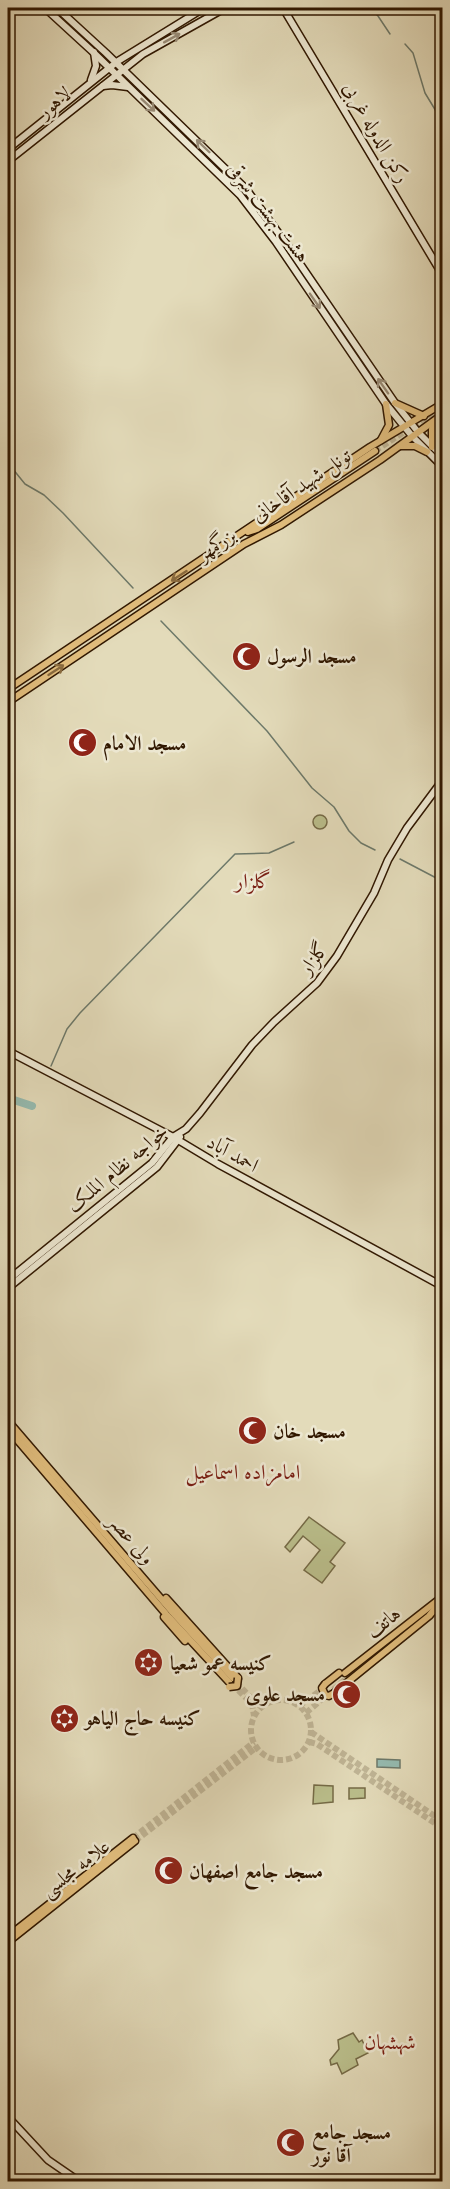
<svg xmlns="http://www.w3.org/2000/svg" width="450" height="2189" viewBox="0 0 450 2189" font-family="Cardo,Amiri,serif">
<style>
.green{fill:#babe8b;stroke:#756a46;stroke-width:1.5}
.water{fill:#95bbb0;stroke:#6d796a;stroke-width:1.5}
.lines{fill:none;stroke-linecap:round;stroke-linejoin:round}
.stream{stroke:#6d796a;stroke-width:1.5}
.river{stroke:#95bbb0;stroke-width:8}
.primary-tunnel{stroke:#bfb495;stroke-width:6;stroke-dasharray:6 3;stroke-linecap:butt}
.secondary-casing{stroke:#301700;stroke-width:9}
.primary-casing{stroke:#301700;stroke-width:9}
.secondary{stroke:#ede8d2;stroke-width:6}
.primary{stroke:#e2be7d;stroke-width:6}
.primary-bridge-casing{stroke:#301700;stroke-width:9;stroke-linecap:butt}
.primary-bridge{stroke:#e2be7d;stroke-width:6}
.oneway{stroke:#988a74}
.oneway2{stroke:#896a3e}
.labels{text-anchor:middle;stroke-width:5;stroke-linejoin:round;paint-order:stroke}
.street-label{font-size:20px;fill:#301700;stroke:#ede8d2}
.poi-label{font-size:20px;font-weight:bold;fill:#301700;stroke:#ede8d2;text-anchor:start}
.neighbourhood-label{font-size:21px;fill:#7a1f14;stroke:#ede8d2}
</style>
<rect width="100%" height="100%" fill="#e3dbba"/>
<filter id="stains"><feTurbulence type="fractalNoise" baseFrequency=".00333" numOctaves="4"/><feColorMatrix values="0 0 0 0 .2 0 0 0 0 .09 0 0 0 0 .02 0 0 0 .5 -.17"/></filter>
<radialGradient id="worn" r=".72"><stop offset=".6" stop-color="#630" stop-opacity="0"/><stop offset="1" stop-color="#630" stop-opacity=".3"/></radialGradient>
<g class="green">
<circle cx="320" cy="822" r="7"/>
<path d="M309 1517 345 1543 330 1562 335 1566 322 1583 304 1570 320 1550 303 1536 290 1552 285 1547Z"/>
<path d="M314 1785 333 1786V1802L313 1804Z"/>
<path d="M349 1788H365V1798L349 1799Z"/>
<path d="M353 2033 359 2042 362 2040 368 2053 356 2059 358 2065 342 2074 337 2063 331 2065 330 2060 339 2049 338 2040Z"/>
</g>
<path class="water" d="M377 1759 400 1760V1768L377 1767Z"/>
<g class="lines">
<g class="stream">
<path d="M370 8 378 16 390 34"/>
<path d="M405 44 413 53 425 93 442 121"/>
<path d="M8 463 25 484 44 495 63 513 133 588"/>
<path d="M161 621 267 731 312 788 334 807 349 831 361 843 375 850"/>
<path d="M400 859 442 881"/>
<path d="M51 1066 67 1029 80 1013 235 854 269 853 294 842"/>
</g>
<path class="river" d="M8 1098 32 1106"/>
<g class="primary-tunnel">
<path d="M375 451 442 407"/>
<path d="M236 1682 253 1700 265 1705"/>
<path d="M232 1684 252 1704 254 1716"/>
<circle cx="281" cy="1730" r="30"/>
<path d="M299 1706 325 1687"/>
<path d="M306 1713 348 1677"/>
<path d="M311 1732 442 1821"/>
<path d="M309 1742 317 1744 442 1828"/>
<path d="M133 1838 254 1742"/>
<path d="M135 1841 257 1747"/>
</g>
<defs>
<g id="secondary">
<path d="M45 8 93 52 240 195 276 242 386 404 412 436 442 466"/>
<path d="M57 8 106 53 246 189 285 242 395 403 418 432 442 456"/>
<path d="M283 8 442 274"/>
<path d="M91 80 96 66 94 52"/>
<path d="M103 86 112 85 128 87"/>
<path d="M8 149 118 61 204 8"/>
<path d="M8 161 143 54 225 8"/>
<path d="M8 1051 173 1137 218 1164 442 1286"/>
<path d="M8 1280 152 1163 173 1137 186 1129 200 1113 252 1045 274 1022 317 983 337 956 374 893 388 860 407 828 442 781"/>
<path d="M8 1288 157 1167 180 1137"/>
<path d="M8 2117 48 2160 80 2182"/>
</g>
<g id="primary">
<path d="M395 403 424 416"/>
<path d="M381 440 389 425 386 404"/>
<path d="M400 446H415L427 452"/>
<path d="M432 447V429L436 421"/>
<path d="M248 532 257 529 375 451"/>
<path d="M8 689 370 447 442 404"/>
<path d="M8 702 244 544 281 525 380 460 442 415"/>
<path d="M8 1421 175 1615 233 1678"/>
<path d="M8 1429 166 1614 229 1682"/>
<path d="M166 1598 238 1678"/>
<path d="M164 1617 185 1641"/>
<path d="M345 1673 442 1597"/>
<path d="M325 1684 339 1673"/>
<path d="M334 1693 429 1616 439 1604"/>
<path d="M11 1934 133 1838"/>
<path d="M8 1942 135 1841"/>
</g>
</defs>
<use href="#secondary" class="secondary-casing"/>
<use href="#primary" class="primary-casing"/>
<use href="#secondary" class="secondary"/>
<use href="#primary" class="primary"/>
<defs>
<g id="primary-bridge">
<path d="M325 1684 322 1688 325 1695 329 1696 334 1693"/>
<path d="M229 1687 237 1686 238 1678"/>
</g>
</defs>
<use href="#primary-bridge" class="primary-bridge-casing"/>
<use href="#primary-bridge" class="primary-bridge"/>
</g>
<defs><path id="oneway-shaft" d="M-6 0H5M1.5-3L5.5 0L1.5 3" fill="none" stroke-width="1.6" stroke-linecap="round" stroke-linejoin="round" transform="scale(1.5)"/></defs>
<g class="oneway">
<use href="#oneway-shaft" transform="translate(172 38) rotate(-29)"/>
<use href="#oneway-shaft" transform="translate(148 105) rotate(43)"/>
<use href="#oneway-shaft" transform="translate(203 146) rotate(-136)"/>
<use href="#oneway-shaft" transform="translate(315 301) rotate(55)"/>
<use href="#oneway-shaft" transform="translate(383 386) rotate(-125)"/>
</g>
<g class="oneway2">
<use href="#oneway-shaft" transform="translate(179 576) rotate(147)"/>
<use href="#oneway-shaft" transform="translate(56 670) rotate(-33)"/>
</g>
<defs>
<symbol id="mosque-disc" viewBox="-11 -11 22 22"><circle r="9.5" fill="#8f2418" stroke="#ede8d2"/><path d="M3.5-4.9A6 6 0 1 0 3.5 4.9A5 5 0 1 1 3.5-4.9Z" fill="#fff"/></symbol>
<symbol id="synagogue-disc" viewBox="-11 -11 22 22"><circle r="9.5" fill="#8f2418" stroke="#ede8d2"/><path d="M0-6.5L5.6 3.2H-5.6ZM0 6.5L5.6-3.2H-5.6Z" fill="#fff"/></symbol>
</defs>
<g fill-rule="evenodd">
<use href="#mosque-disc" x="230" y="640" width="33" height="33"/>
<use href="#mosque-disc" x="66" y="726" width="33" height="33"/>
<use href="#mosque-disc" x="236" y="1414" width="33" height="33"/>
<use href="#synagogue-disc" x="132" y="1646" width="33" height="33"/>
<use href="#mosque-disc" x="330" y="1678" width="33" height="33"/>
<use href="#synagogue-disc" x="48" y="1702" width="33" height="33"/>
<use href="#mosque-disc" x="152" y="1854" width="33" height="33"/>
<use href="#mosque-disc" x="274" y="2126" width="33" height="33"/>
</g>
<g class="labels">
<g class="street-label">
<text transform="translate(54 102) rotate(-39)" y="7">لاهور</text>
<text transform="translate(377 132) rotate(60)" y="7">رکن الدوله غربی</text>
<text transform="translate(269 212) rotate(52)" y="7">هشت بهشت شرقی</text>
<text transform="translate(301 485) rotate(-34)" y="7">تونل شهید آقاخانی</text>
<text transform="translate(216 544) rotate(-33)" y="7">بزرگمهر</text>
<text transform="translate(313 958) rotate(-53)" y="7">گلزار</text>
<text transform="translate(233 1153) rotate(29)" y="7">احمد آباد</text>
<text transform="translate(117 1168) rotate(-40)" y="7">خواجه نظام الملک</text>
<text transform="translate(132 1539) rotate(49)" y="7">ولی عصر</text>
<text transform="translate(383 1622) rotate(-38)" y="7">هاتف</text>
<text transform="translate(75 1868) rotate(-38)" y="7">علامه مجلسی</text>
</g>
<g class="poi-label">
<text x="267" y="663">مسجد الرسول</text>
<text x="103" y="750">مسجد الامام</text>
<text x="273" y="1438">مسجد خان</text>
<text x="170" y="1670">کنیسه عمو شعیا</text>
<text x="325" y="1701" text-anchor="end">مسجد علوی</text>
<text x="85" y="1725">کنیسه حاج الیاهو</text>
<text x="189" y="1878">مسجد جامع اصفهان</text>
<text x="312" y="2139">مسجد جامع<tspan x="312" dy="23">آقا نور</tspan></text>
</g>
<g class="neighbourhood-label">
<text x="253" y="888">گلزار</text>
<text x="243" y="1479">امامزاده اسماعیل</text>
<text x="390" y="2049">شهشهان</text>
</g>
</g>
<rect width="450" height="2189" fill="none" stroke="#e3dbba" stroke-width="30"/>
<rect x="9" y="9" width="432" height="2171" fill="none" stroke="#301700" stroke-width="3"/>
<rect x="15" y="15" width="420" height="2159" fill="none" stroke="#301700" stroke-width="1.5"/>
<rect width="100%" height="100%" filter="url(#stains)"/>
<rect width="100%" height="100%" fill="url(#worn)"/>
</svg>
